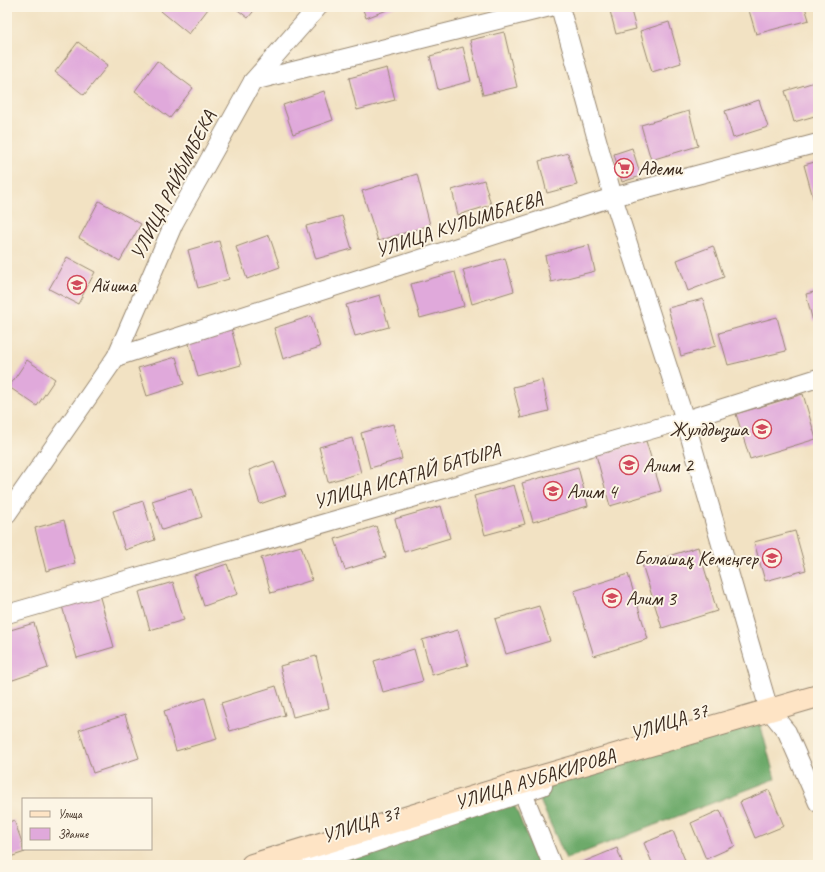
<svg xmlns="http://www.w3.org/2000/svg" width="825" height="872" viewBox="0 0 825 872" font-family="Caveat,sans-serif">
  <style>
    .forest { fill: #6daa6b; stroke: #546a44 }
    .building { fill: #e0a9db }
    .lines { fill: none; stroke-linecap: round; stroke-linejoin: round }
    .minor-casing { stroke: #968670; stroke-width: 20 }
    .secondary-casing { stroke: #968670; stroke-width: 24 }
    .minor { stroke: #fff; stroke-width: 18 }
    .secondary { stroke: #fee4c5; stroke-width: 22 }
    .labels { text-anchor: middle; dominant-baseline: central; stroke-width: 4; stroke-linejoin: round; paint-order: stroke }
    .poi-label { font-size: 20px; fill: #3b2a1e; stroke: #fcf5e5; text-anchor: start }
    .street-label { font-size: 20px; fill: #3b2a1e; stroke: #fcf5e5 }
  </style>
  <rect width="100%" height="100%" fill="#fcf5e5"/>
  <filter id="ink" filterUnits="userSpaceOnUse"><feTurbulence type="fractalNoise" baseFrequency=".025" numOctaves="2"/><feDisplacementMap in="SourceGraphic" scale="8" xChannelSelector="R" yChannelSelector="G"/><feConvolveMatrix kernelMatrix="1 2 1 2 8 2 1 2 1" color-interpolation-filters="sRGB"/></filter>
  <filter id="wash" filterUnits="userSpaceOnUse"><feTurbulence type="fractalNoise" baseFrequency=".012" numOctaves="4" result="noise"/><feDisplacementMap in="SourceGraphic" scale="16" xChannelSelector="R" yChannelSelector="G"/><feGaussianBlur stdDeviation="0.9" result="paint"/><feColorMatrix in="noise" values="0 0 0 0 0 0 0 0 0 0 0 0 0 0 0 0 0 1.4 0 .05"/><feComposite in="paint" operator="in"/></filter>
  <g filter="url(#wash)">
    <rect width="100%" height="100%" fill="#f2e2c3"/>
    <g class="forest">
      <polygon points="759,719 775,779 566,859 535,789"/>
      <polygon points="511,797 539,865 308,865"/>
    </g>
    <g id="blocks">
      <g class="building">
        <polygon points="164,7 206,7 208,9 189,34 161,11"/>
        <polygon points="234,7 257,7 248,18"/>
        <polygon points="362,7 395,7 366,18"/>
        <polygon points="609,7 630,7 636,29 616,34"/>
        <polygon points="748,7 805,7 809,20 756,34"/>
        <polygon points="669,22 681,63 652,72 640,31"/>
        <polygon points="504,32 517,87 483,95 470,40"/>
        <polygon points="78,42 108,65 84,95 55,72"/>
        <polygon points="463,47 471,81 438,90 430,56"/>
        <polygon points="157,61 193,88 170,118 135,91"/>
        <polygon points="387,68 395,100 357,110 349,78"/>
        <polygon points="818,81 818,115 794,122 785,91"/>
        <polygon points="324,91 333,120 293,134 283,105"/>
        <polygon points="759,100 768,127 733,138 725,111"/>
        <polygon points="689,111 698,146 651,160 641,125"/>
        <polygon points="632,148 641,176 622,182 614,154"/>
        <polygon points="568,153 577,185 547,193 539,161"/>
        <polygon points="818,161 818,200 814,201 804,165"/>
        <polygon points="417,174 430,225 378,241 362,191"/>
        <polygon points="484,180 491,205 458,215 452,190"/>
        <polygon points="99,201 141,224 120,261 79,238"/>
        <polygon points="342,216 352,249 316,259 306,226"/>
        <polygon points="269,235 280,267 247,279 236,247"/>
        <polygon points="219,241 229,279 198,288 188,250"/>
        <polygon points="589,245 595,271 551,282 545,256"/>
        <polygon points="713,246 724,277 688,291 677,260"/>
        <polygon points="67,257 95,272 78,304 49,289"/>
        <polygon points="505,258 514,291 472,304 463,270"/>
        <polygon points="455,272 464,306 420,318 411,284"/>
        <polygon points="818,291 818,321 813,322 806,294"/>
        <polygon points="380,295 389,327 355,336 346,305"/>
        <polygon points="703,299 716,346 681,356 668,308"/>
        <polygon points="311,316 320,347 283,359 274,328"/>
        <polygon points="777,317 786,351 728,365 719,333"/>
        <polygon points="231,328 241,365 198,377 188,340"/>
        <polygon points="176,357 184,384 147,396 138,368"/>
        <polygon points="27,360 55,379 37,406 9,387"/>
        <polygon points="542,380 549,411 521,418 513,387"/>
        <polygon points="803,394 816,439 750,459 736,414"/>
        <polygon points="393,424 402,459 370,468 361,433"/>
        <polygon points="352,438 361,473 328,482 319,447"/>
        <polygon points="646,441 661,491 610,506 596,455"/>
        <polygon points="274,461 286,495 260,504 249,470"/>
        <polygon points="578,467 588,506 533,522 522,483"/>
        <polygon points="514,485 525,524 485,535 474,496"/>
        <polygon points="192,488 202,517 162,530 152,501"/>
        <polygon points="143,501 155,540 125,550 113,511"/>
        <polygon points="441,506 450,538 404,552 395,519"/>
        <polygon points="64,520 75,563 46,571 35,528"/>
        <polygon points="376,526 386,557 345,570 335,539"/>
        <polygon points="795,531 806,570 765,581 754,542"/>
        <polygon points="301,546 312,580 271,593 261,558"/>
        <polygon points="698,547 717,611 662,628 642,564"/>
        <polygon points="227,564 238,594 204,606 194,575"/>
        <polygon points="628,574 648,639 594,656 574,591"/>
        <polygon points="173,582 184,620 150,630 139,592"/>
        <polygon points="99,594 114,647 77,658 62,606"/>
        <polygon points="539,606 550,641 506,654 495,619"/>
        <polygon points="34,623 48,668 7,682 7,631"/>
        <polygon points="458,630 468,665 432,675 422,640"/>
        <polygon points="414,649 423,681 383,692 374,661"/>
        <polygon points="316,656 329,708 293,717 280,666"/>
        <polygon points="276,686 285,715 230,731 221,703"/>
        <polygon points="205,698 217,739 176,751 164,711"/>
        <polygon points="125,715 139,758 93,773 79,730"/>
        <polygon points="769,790 784,826 755,838 740,802"/>
        <polygon points="720,810 735,846 706,859 691,823"/>
        <polygon points="14,820 23,845 23,849 24,849 25,852 7,858 7,823"/>
        <polygon points="673,831 687,865 653,865 644,843"/>
        <polygon points="617,848 623,865 576,865"/>
      </g>
    </g>
  </g>
  <g filter="url(#ink)">
    <use href="#blocks" fill-opacity="0" stroke="#968670" stroke-width="1"/>
    <g class="lines">
      <g class="minor-casing">
        <g id="minor">
          <polyline points="560,7 613,197 685,420 769,710 787,732 818,803"/>
          <polyline points="253,81 550,7"/>
          <polyline points="116,357 613,197 818,143"/>
          <polyline points="7,514 116,357 174,223 253,81 318,7"/>
          <polyline points="7,614 685,420 818,378"/>
          <polyline points="519,783 552,865"/>
          <polyline points="308,865 543,786"/>
        </g>
      </g>
      <g class="secondary-casing">
        <polyline id="secondary" points="252,865 519,783 818,696"/>
      </g>
      <use href="#minor" class="minor"/>
      <use href="#secondary" class="secondary"/>
    </g>
  </g>
  <defs>
    <g id="supermarket-ring" transform="scale(1)"><circle r="9.5" fill="#fcf5e5" stroke="#d1495b" stroke-width="1.5"/><path d="M-6-5.5h2.5l.6 2H6L4.5 2H-2.5L-4.4-4H-6ZM-1.5 3.2a1.3 1.3 0 1 0 .1 0ZM3 3.2a1.3 1.3 0 1 0 .1 0Z" fill="#d1495b"/></g>
    <g id="school-ring" transform="scale(1)"><circle r="9.5" fill="#fcf5e5" stroke="#d1495b" stroke-width="1.5"/><path d="M0-5L7-2L0 1L-7-2ZM-4 1L0 2.5L4 1V4Q0 6-4 4Z" fill="#d1495b"/></g>
  </defs>
  <g fill-rule="evenodd">
    <use href="#supermarket-ring" x="624" y="168"/>
    <use href="#school-ring" x="77" y="285"/>
    <use href="#school-ring" x="762" y="429"/>
    <use href="#school-ring" x="629" y="465"/>
    <use href="#school-ring" x="553" y="491"/>
    <use href="#school-ring" x="772" y="558"/>
    <use href="#school-ring" x="612" y="598"/>
  </g>
  <g class="labels">
    <g class="poi-label">
      <text x="638" y="168">Адеми</text>
      <text x="91" y="285">Айиша</text>
      <text x="748" y="429" text-anchor="end">Жулддызша</text>
      <text x="643" y="465">Алим 2</text>
      <text x="567" y="491">Алим 4</text>
      <text x="758" y="558" text-anchor="end">Болашақ Кемеңгер</text>
      <text x="626" y="598">Алим 3</text>
    </g>
    <g class="street-label">
      <text transform="translate(173 185) rotate(-63)">УЛИЦА РАЙЫМБЕКА</text>
      <text transform="translate(459 224) rotate(-18)">УЛИЦА КУЛЫМБАЕВА</text>
      <text transform="translate(407 476) rotate(-16)">УЛИЦА ИСАТАЙ БАТЫРА</text>
      <text transform="translate(669 722) rotate(-18)">УЛИЦА 37</text>
      <text transform="translate(535 779) rotate(-17)">УЛИЦА АУБАКИРОВА</text>
      <text transform="translate(361 824) rotate(-18)">УЛИЦА 37</text>
    </g>
  </g>
  <rect width="825" height="872" fill="none" stroke="#fcf5e5" stroke-width="24"/>
  <rect x="22" y="798" width="130" height="52" fill="#fcf5e5" stroke="#afa495"/>
  <rect x="30" y="811" width="20" height="6" fill="#fee4c5" stroke="#afa495"/>
  <text x="58" y="818" font-size="12" fill="#3b2a1e">Улица</text>
  <rect x="30" y="828" width="20" height="12" fill="#e0a9db" stroke="#afa495"/>
  <text x="58" y="838" font-size="12" fill="#3b2a1e">Здание</text>
</svg>
